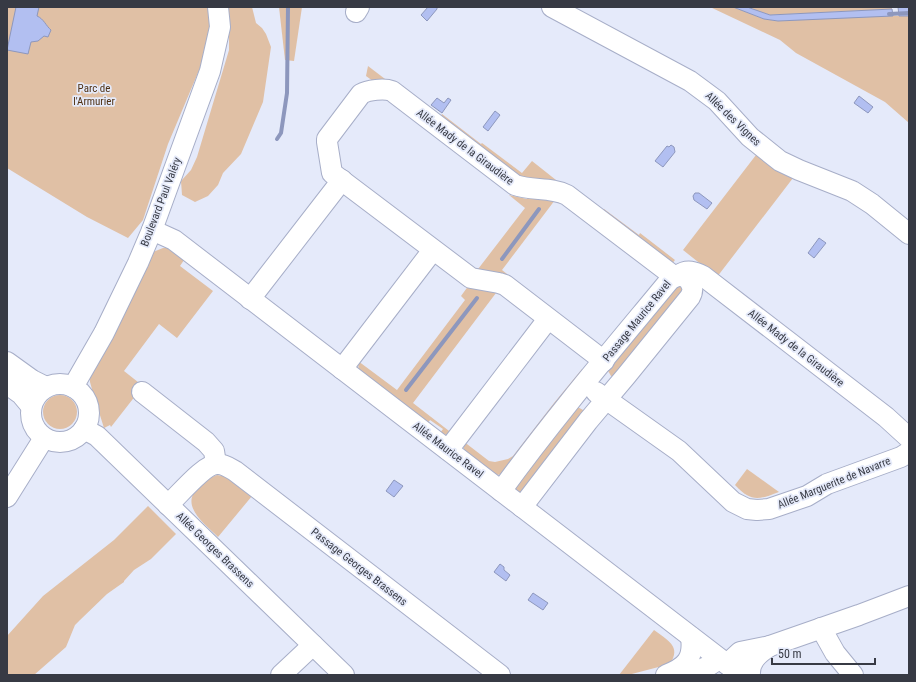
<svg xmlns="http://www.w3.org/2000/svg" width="916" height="682" viewBox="0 0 916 682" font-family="'Roboto Condensed',sans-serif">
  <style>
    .green { fill: #e0c0a5 }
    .water { fill: #b2bff1; stroke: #8d97bd }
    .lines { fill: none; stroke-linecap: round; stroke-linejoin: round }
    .stream { stroke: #8d97bd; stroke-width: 4 }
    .minor-casing { stroke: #a7aec8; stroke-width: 22 }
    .minor { stroke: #fff; stroke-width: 20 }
    .labels { text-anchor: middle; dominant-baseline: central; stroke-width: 3.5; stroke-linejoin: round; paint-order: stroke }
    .park-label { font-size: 11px; fill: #4e3013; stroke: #e5eafa }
    .street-label { font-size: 11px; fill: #373a44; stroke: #e5eafa }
  </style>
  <rect width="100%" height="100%" fill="#e5eafa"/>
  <g class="green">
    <polygon points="7,7 211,7 210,34 200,68 168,144 143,220 128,238 87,217 7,168"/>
    <polygon points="229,7 252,7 256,23 262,28 266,34 271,47 263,102 241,154 223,173 218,185 208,196 195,202 182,195 181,181 191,170 197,157 229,50"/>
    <polygon points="279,7 302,7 294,61 285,60"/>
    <polygon points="710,7 733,7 764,19 778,21 871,16 909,16 909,123 885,102 796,53 780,40"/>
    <polygon points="747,7 892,7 892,9 770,15"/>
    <polygon points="368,66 389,82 377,84 366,76"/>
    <polygon points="442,114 481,144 482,143 522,173 532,161 556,180 551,186 519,181 441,116"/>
    <polygon points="756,155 775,168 793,178 717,277 683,250"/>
    <polygon points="509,195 527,199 528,195 555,200 502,270 507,274 504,277 475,273 525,208"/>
    <polygon points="604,209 639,235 640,233 675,260 671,265 603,210"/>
    <polygon points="163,248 169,248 186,257 180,266 213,291 177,338 159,324 124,371 143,386 111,427 110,425 104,428 93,393 90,382 90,374 153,252"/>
    <polygon points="673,283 688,289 614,377 611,376 607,369"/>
    <polygon points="469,285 499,289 413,403 453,434 443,435 440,433 443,429 430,420 425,427 359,376 358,361 397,390 465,300 461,296"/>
    <polygon points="582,369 588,373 505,474 496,475 465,458 463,441 489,461 495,462 508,459 513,456 554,403"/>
    <circle cx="60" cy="412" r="17"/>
    <polygon points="576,406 583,410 584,414 528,490 517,495 514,488"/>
    <path d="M747,469L779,492C758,500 751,502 735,485Z"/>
    <path d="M217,475L228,477L252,496L218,537C204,523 177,504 201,485C207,481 211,477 217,475Z"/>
    <polygon points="148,506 176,534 151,559 134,570 124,581 124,582 107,594 80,620 75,625 66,647 34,675 7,675 7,636 43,596 114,540"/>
    <path d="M654,630C667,640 682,646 670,664L628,675H619Z"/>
  </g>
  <g class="water">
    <path d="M16,7H39L37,16C44,19 46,26 51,30L48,37L44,36L38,41L31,42L28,54L7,50Z"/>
    <polygon points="428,7 437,7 437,9 427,21 421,15"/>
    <polygon points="733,7 747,7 770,15 892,9 893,16 778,21 764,19"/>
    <polygon points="898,7 909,7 909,16 899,16"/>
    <polygon points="859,96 873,107 868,113 854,103"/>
    <polygon points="437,98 444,103 448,98 451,100 442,113 431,105"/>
    <polygon points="495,111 500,115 488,131 483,127"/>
    <polygon points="671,145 674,147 675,152 663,167 655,161 667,146 669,147"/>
    <polygon points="695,193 699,193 712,203 707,209 694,200 693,196"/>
    <polygon points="819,238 826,243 814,258 808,253"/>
    <polygon points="394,480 403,486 394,497 386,491"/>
    <polygon points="500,564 504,567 504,570 510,575 506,581 494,572"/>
    <polygon points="533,593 548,603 543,610 528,600"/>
  </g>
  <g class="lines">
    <g class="stream">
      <polyline points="889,14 909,13"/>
      <polyline points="277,139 281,133 287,93 288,7"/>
      <polyline points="502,259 539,209"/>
      <polyline points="406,390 477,298"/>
    </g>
    <g class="minor-casing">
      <g id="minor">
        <polyline points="552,7 690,81 717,101 750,137 780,161 799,170 852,191 872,204 909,234"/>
        <polyline points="356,12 359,7"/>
        <polyline points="152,230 174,240 741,675"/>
        <path d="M679,275C687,269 695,272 703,276L886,417L909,438"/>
        <polyline points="250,299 342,180"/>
        <path d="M604,361L505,285L499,283L471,278L332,173L327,142V139L361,94C368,90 384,88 392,91L515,185C532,191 551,187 567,195L675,277"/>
        <polyline points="7,362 32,380 46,387"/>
        <polyline points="342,369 433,250"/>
        <polyline points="7,384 21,394 31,406"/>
        <circle cx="60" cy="413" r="29"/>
        <polyline points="73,387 104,333 138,263 152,230 210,71 220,27 218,7"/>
        <polyline points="142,392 206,442 214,451 216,464"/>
        <polyline points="596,392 679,451 733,502 747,509 757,510 769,509 807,496 827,484 901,457 909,452"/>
        <polyline points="84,429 97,436 344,675"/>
        <polyline points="448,450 548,319"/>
        <path d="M501,491C554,418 612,350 669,281C675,275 680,275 687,278C693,285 694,290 690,297L626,376L588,421L522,507"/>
        <polyline points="7,497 44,438"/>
        <path d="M168,505C179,495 205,463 218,464C224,464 230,468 235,471L500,675"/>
        <polyline points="821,628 835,653 853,675"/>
        <polyline points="770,646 859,615 909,596"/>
        <path d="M727,664L740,652L770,646C759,653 749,661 750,675"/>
        <polyline points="281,675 313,645"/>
        <path d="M666,675C686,667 694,659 691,637"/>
        <path d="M677,675C691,673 710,669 718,658"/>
      </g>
    </g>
    <use href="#minor" class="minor"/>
  </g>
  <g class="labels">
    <g class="park-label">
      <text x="94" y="88">Parc de<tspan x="94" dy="13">l'Armurier</tspan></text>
    </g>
    <g class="street-label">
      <text transform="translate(733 119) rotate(44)">Allée des Vignes</text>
      <text transform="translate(465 147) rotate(37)">Allée Mady de la Giraudière</text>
      <text transform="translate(161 202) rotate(-69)">Boulevard Paul Valéry</text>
      <text transform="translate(637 321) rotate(-51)">Passage Maurice Ravel</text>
      <text transform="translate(796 348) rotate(38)">Allée Mady de la Giraudière</text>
      <text transform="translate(448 450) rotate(37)">Allée Maurice Ravel</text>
      <text transform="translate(834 483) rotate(-22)">Allée Marguerite de Navarre</text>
      <text transform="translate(215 550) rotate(44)">Allée Georges Brassens</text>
      <text transform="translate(359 567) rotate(38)">Passage Georges Brassens</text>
    </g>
  </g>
  <rect width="916" height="682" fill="none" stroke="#373a44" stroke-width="16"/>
  <path d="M772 658v6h103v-6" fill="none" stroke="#373a44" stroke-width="2"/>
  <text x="778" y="658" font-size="12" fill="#373a44" stroke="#e5eafa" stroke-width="3" paint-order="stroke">50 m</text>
</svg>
